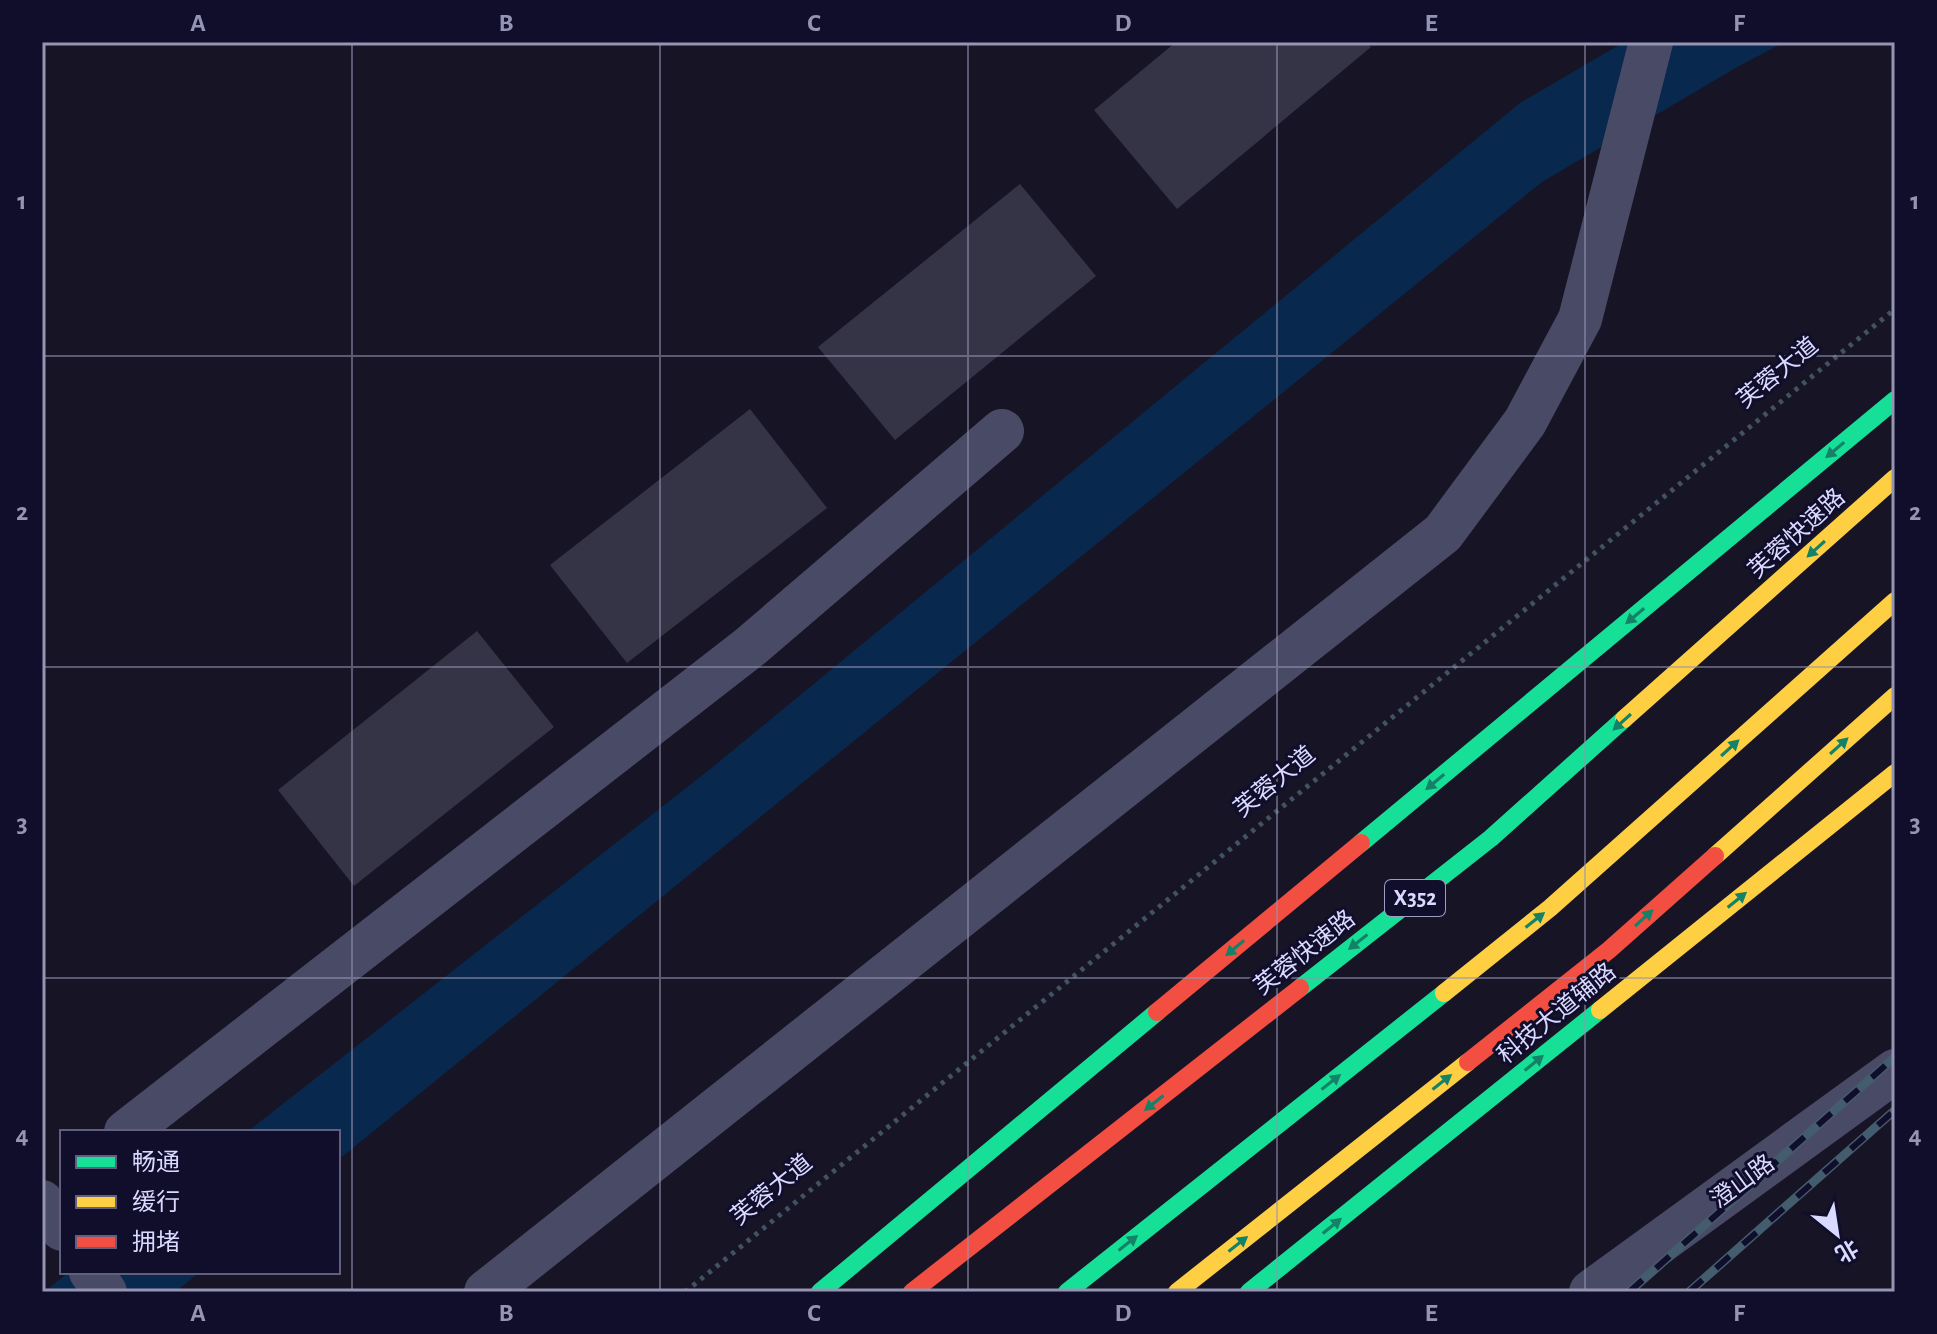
<svg xmlns="http://www.w3.org/2000/svg" width="1937" height="1334" viewBox="0 0 1937 1334" font-family="'Alegreya Sans','Noto Sans SC',sans-serif">
  <style>
    .water { fill: #09284d }
    .building { fill: #353346 }
    .lines { fill: none; stroke-linecap: round; stroke-linejoin: round }
    .path { stroke: #425261; stroke-width: 5; stroke-dasharray: 4 6; stroke-linecap: butt }
    .street { stroke: #494b66; stroke-width: 44 }
    .fast { stroke: #16e098; stroke-width: 18 }
    .slow { stroke: #ffcf43; stroke-width: 18 }
    .jam { stroke: #f24e42; stroke-width: 18 }
    .rail-casing { stroke: #435c6e; stroke-width: 9 }
    .rail { stroke: #110e2c; stroke-width: 6; stroke-dasharray: 18; stroke-linecap: butt }
    .oneway { fill: #148267 }
    .grid { fill: none; stroke: #9694b3; stroke-width: 2; stroke-opacity: 0.55 }
    .labels { text-anchor: middle; dominant-baseline: central; stroke-width: 6; stroke-linejoin: round; paint-order: stroke }
    .shield { fill: #110e2c; stroke: #9e9cc0; stroke-width: 2 }
    .shield-label { font-size: 22px; font-weight: bold; fill: #dad9ff }
    .street-label { font-size: 24px; fill: #dad9ff; stroke: #110e2c }
    .neatline { fill: none; stroke: #9694b3; stroke-width: 3 }
    .grid-label { font-size: 26px; text-anchor: middle; font-weight: bold; fill: #9694b3 }
  </style>
  <rect width="100%" height="100%" fill="#171525"/>
  <g class="water">
    <polygon points="1624,42 1785,42 1739,66 1542,182 338,1160 338,1132 247,1132 714,766 1520,103"/>
    <polygon points="69,1272 200,1272 175,1292 44,1292"/>
  </g>
  <g class="building">
    <polygon points="1176,42 1366,42 1371,47 1177,209 1094,110"/>
    <polygon points="1020,184 1096,276 895,440 818,347"/>
    <polygon points="750,409 827,508 627,663 550,565"/>
    <polygon points="477,631 554,727 354,886 278,790"/>
  </g>
  <g class="lines">
    <polyline class="path" points="685,1292 1895,309"/>
    <g class="street">
      <polyline points="126,1132 751,646 1002,431"/>
      <polyline points="42,1202 62,1229"/>
      <polyline points="91,1272 105,1292"/>
      <polyline points="486,1292 1443,533 1525,422 1580,319 1651,42"/>
      <polyline points="1591,1292 1895,1071"/>
    </g>
    <g class="fast">
      <polyline points="1361,843 1895,400"/>
      <polyline points="1300,988 1491,838 1624,719"/>
      <polyline points="820,1292 1157,1012"/>
      <polyline points="1067,1292 1444,993"/>
      <polyline points="1249,1292 1600,1010"/>
    </g>
    <g class="slow">
      <polyline points="1624,719 1895,478"/>
      <polyline points="1715,856 1895,696"/>
      <polyline points="1444,993 1550,908 1895,601"/>
      <polyline points="1600,1010 1895,773"/>
      <polyline points="1177,1292 1468,1062"/>
    </g>
    <g class="jam">
      <polyline points="1157,1012 1361,843"/>
      <polyline points="1468,1062 1609,950 1715,856"/>
      <polyline points="912,1292 1300,988"/>
    </g>
    <g class="rail-casing">
      <g id="rail">
        <polyline points="1629,1292 1895,1057"/>
        <polyline points="1689,1292 1895,1110"/>
      </g>
    </g>
    <use href="#rail" class="rail"/>
  </g>
  <defs><path id="oneway-solid" d="M-6-.8H1V-3.2L6.5 0L1 3.2V.8H-6Z" transform="scale(2)"/></defs>
  <g class="oneway">
    <use href="#oneway-solid" transform="translate(1835 450) rotate(140)"/>
    <use href="#oneway-solid" transform="translate(1816 549) rotate(138)"/>
    <use href="#oneway-solid" transform="translate(1635 616) rotate(140)"/>
    <use href="#oneway-solid" transform="translate(1622 722) rotate(138)"/>
    <use href="#oneway-solid" transform="translate(1839 746) rotate(-42)"/>
    <use href="#oneway-solid" transform="translate(1730 748) rotate(-42)"/>
    <use href="#oneway-solid" transform="translate(1435 782) rotate(140)"/>
    <use href="#oneway-solid" transform="translate(1737 900) rotate(-39)"/>
    <use href="#oneway-solid" transform="translate(1644 918) rotate(-42)"/>
    <use href="#oneway-solid" transform="translate(1535 920) rotate(-38)"/>
    <use href="#oneway-solid" transform="translate(1358 942) rotate(142)"/>
    <use href="#oneway-solid" transform="translate(1235 948) rotate(140)"/>
    <use href="#oneway-solid" transform="translate(1534 1063) rotate(-39)"/>
    <use href="#oneway-solid" transform="translate(1331 1082) rotate(-38)"/>
    <use href="#oneway-solid" transform="translate(1442 1082) rotate(-38)"/>
    <use href="#oneway-solid" transform="translate(1154 1103) rotate(142)"/>
    <use href="#oneway-solid" transform="translate(1332 1226) rotate(-39)"/>
    <use href="#oneway-solid" transform="translate(1128 1243) rotate(-38)"/>
    <use href="#oneway-solid" transform="translate(1238 1244) rotate(-38)"/>
  </g>
  <path class="grid" d="M352,42V1292M660,42V1292M968,42V1292M1277,42V1292M1585,42V1292M42,356H1895M42,667H1895M42,978H1895"/>
  <g class="labels">
    <rect class="shield" x="1385" y="880" width="60" height="36" rx="6"/>
    <g class="shield-label">
      <text x="1415" y="898">X352</text>
    </g>
    <g class="street-label">
      <text transform="translate(1778 373) rotate(-39)">芙蓉大道</text>
      <text transform="translate(1797 534) rotate(-42)">芙蓉快速路</text>
      <text transform="translate(1275 782) rotate(-39)">芙蓉大道</text>
      <text transform="translate(1305 953) rotate(-38)">芙蓉快速路</text>
      <text transform="translate(1557 1014) rotate(-39)">科技大道辅路</text>
      <text transform="translate(1743 1182) rotate(-36)">澄山路</text>
      <text transform="translate(772 1190) rotate(-39)">芙蓉大道</text>
    </g>
  </g>
  <rect width="1937" height="1334" fill="none" stroke="#110e2c" stroke-width="88"/>
  <rect x="60" y="1130" width="280" height="144" fill="#110e2c" stroke="#615f80" stroke-width="2"/>
  <rect x="76" y="1156" width="40" height="12" fill="#16e098" stroke="#615f80" stroke-width="2"/>
  <text x="132" y="1170" font-size="24" fill="#dad9ff">畅通</text>
  <rect x="76" y="1196" width="40" height="12" fill="#ffcf43" stroke="#615f80" stroke-width="2"/>
  <text x="132" y="1210" font-size="24" fill="#dad9ff">缓行</text>
  <rect x="76" y="1236" width="40" height="12" fill="#f24e42" stroke="#615f80" stroke-width="2"/>
  <text x="132" y="1250" font-size="24" fill="#dad9ff">拥堵</text>
  <g transform="translate(1837 1234) rotate(150)" stroke="#110e2c" stroke-width="6" paint-order="stroke">
  <path d="M0-6L14 30L0 20L-14 30Z" fill="#dad9ff"/>
  <text y="-12" font-size="22" font-weight="bold" text-anchor="middle" fill="#dad9ff">北</text>
  </g>
  <rect x="44" y="44" width="1849" height="1246" class="neatline"/>
  <g class="grid-label">
    <text x="198" y="31">A</text>
    <text x="506" y="31">B</text>
    <text x="814" y="31">C</text>
    <text x="1123" y="31">D</text>
    <text x="1431" y="31">E</text>
    <text x="1739" y="31">F</text>
    <text x="22" y="209">1</text>
    <text x="1915" y="209">1</text>
    <text x="22" y="520">2</text>
    <text x="1915" y="520">2</text>
    <text x="22" y="832">3</text>
    <text x="1915" y="832">3</text>
    <text x="22" y="1143">4</text>
    <text x="1915" y="1143">4</text>
    <text x="198" y="1321">A</text>
    <text x="506" y="1321">B</text>
    <text x="814" y="1321">C</text>
    <text x="1123" y="1321">D</text>
    <text x="1431" y="1321">E</text>
    <text x="1739" y="1321">F</text>
  </g>
</svg>
